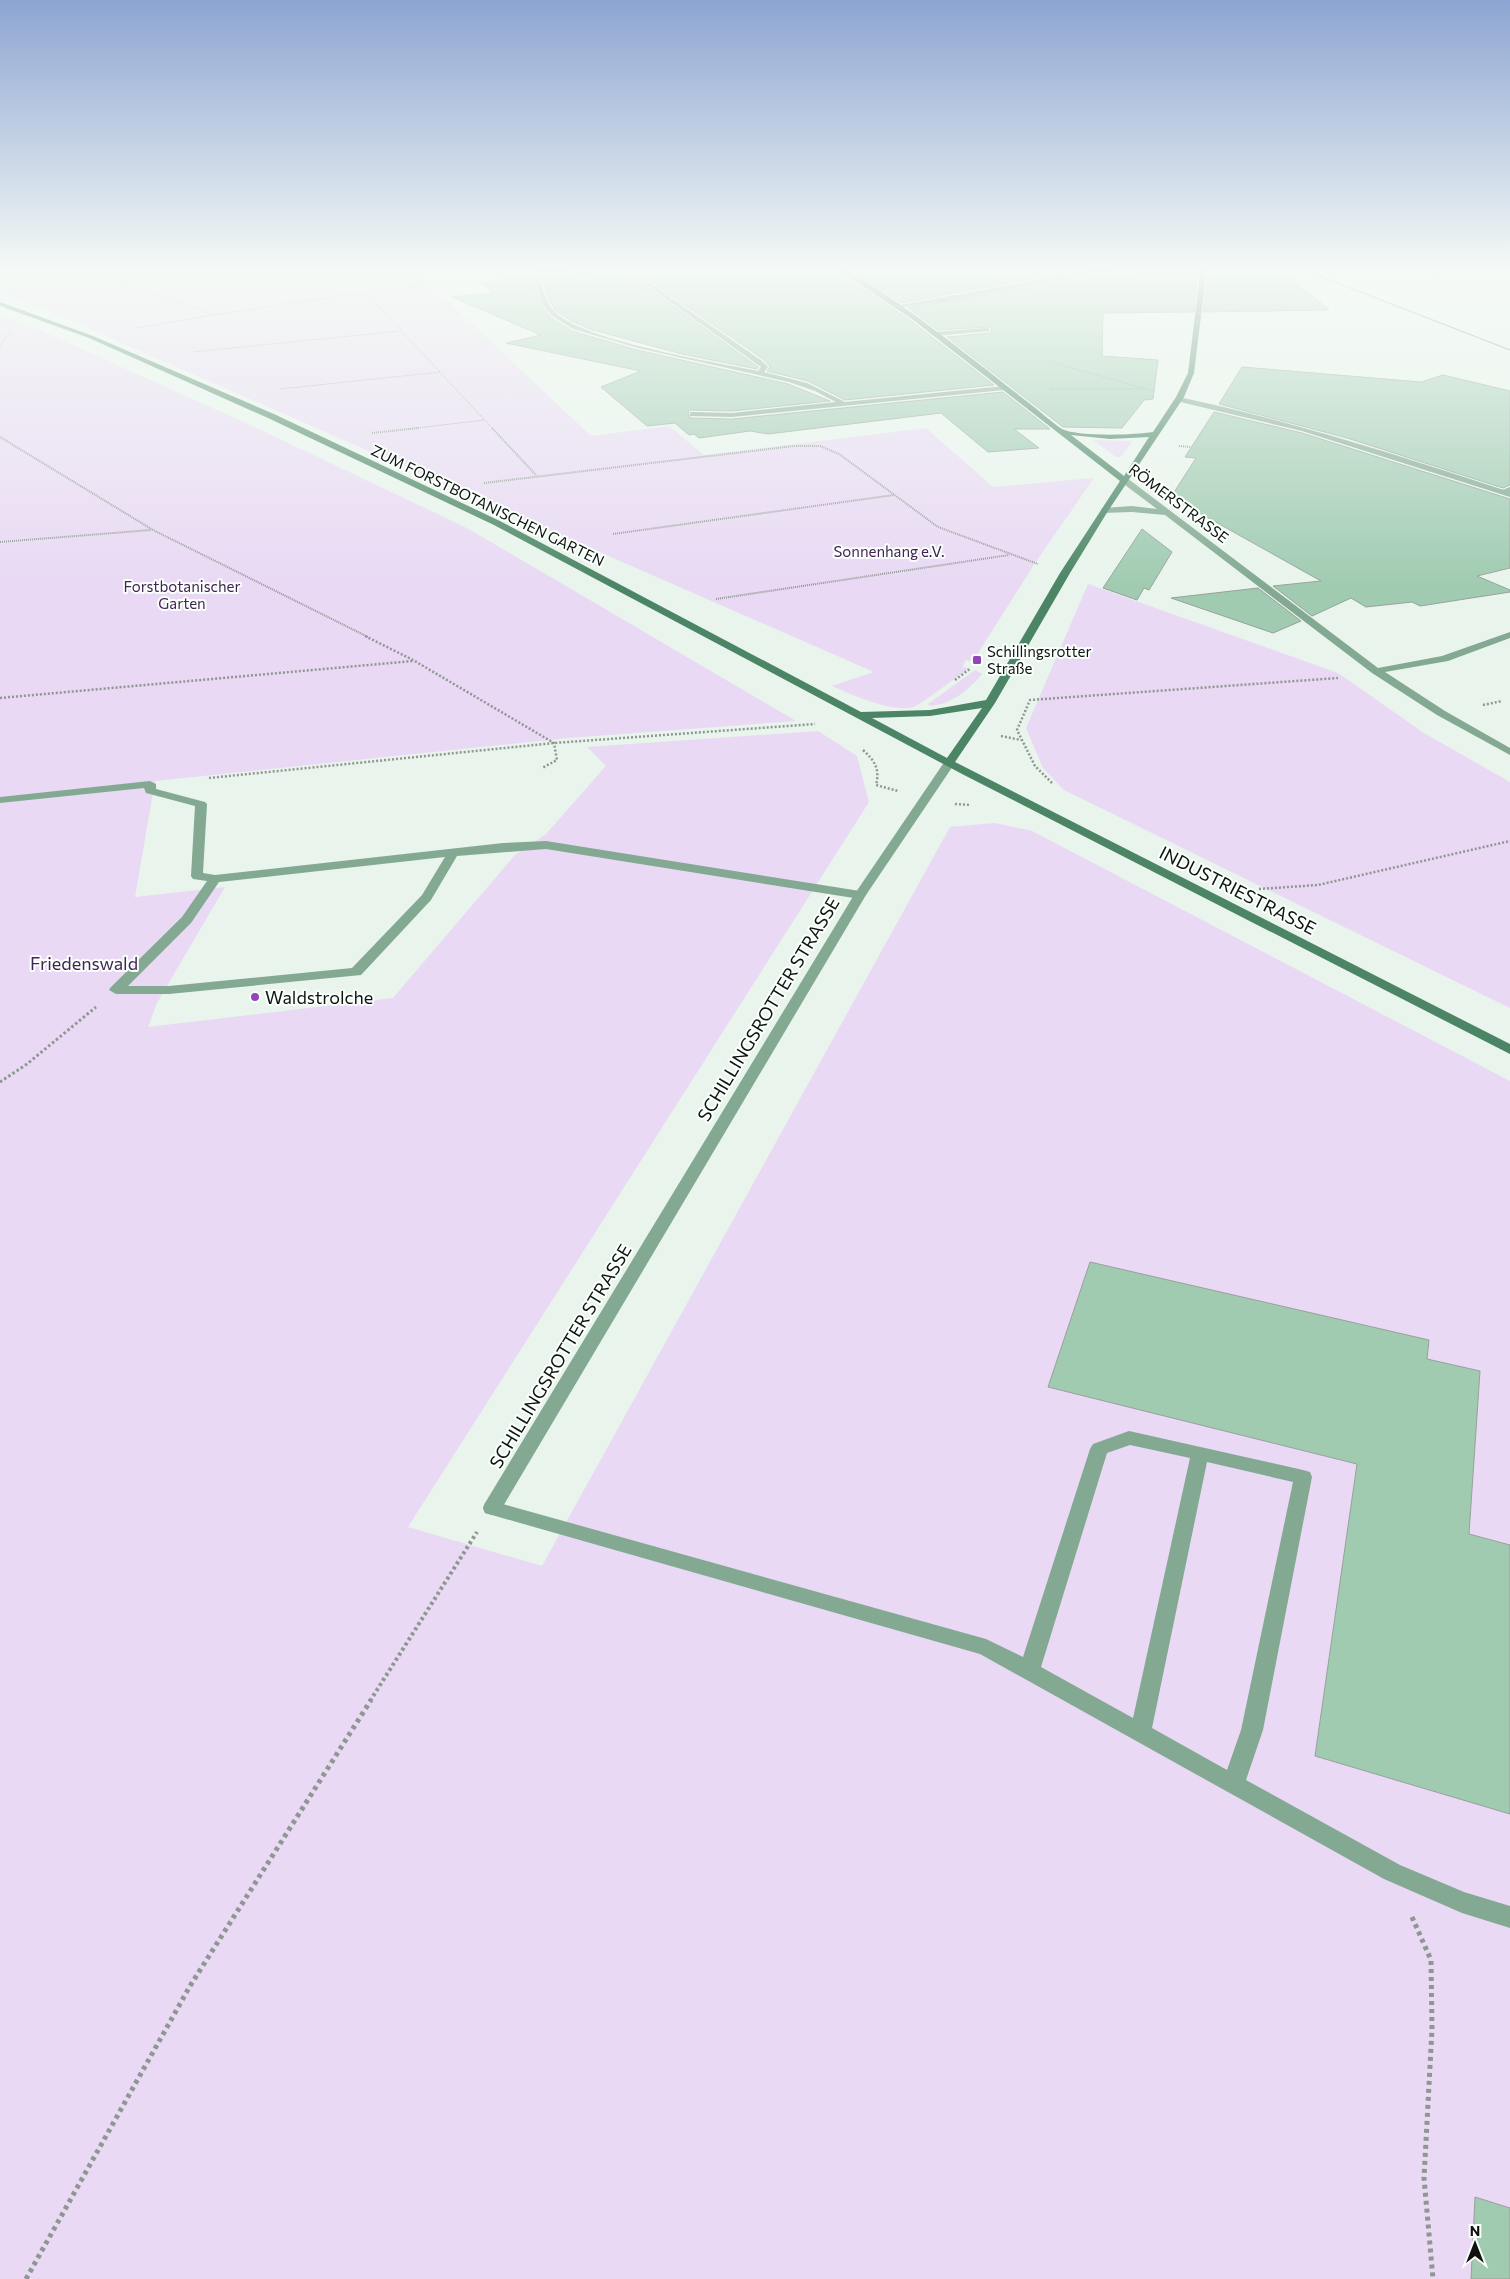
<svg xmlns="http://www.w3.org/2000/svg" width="1510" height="2279" viewBox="0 0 1510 2279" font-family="Commissioner,sans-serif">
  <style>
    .green { fill: #e9d9f4 }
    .building { fill: #a0cbb1; stroke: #97a19b }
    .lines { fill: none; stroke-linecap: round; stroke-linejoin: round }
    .path-far5 { stroke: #8e9791; stroke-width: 1; stroke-dasharray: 1 1; stroke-linecap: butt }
    .path-far4 { stroke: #8e9791; stroke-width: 2; stroke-dasharray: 1 1; stroke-linecap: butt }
    .path-far3 { stroke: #8e9791; stroke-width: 2.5; stroke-dasharray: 2 2; stroke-linecap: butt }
    .path-far2 { stroke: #8e9791; stroke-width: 3; stroke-dasharray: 2.5 2.5; stroke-linecap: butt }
    .path-far1 { stroke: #8e9791; stroke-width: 4; stroke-dasharray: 3 3; stroke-linecap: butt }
    .path { stroke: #8e9791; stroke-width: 5; stroke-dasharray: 4 4; stroke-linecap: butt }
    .lane { fill: #83a992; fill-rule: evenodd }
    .street { fill: #83a992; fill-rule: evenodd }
    .secondary { fill: #4b8565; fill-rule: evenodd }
    .tram { stroke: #646b66; stroke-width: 1 }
    .poi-dot { fill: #9147ba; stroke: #fafffc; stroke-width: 2 }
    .labels { text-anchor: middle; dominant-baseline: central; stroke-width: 4; stroke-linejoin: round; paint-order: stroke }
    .far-street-label { font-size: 15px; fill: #0f1310; stroke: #fafffc }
    .far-park-label { font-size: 15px; fill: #412453; stroke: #fafffc }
    .far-poi-label { font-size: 15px; fill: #0f1310; stroke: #fafffc; text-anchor: start }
    .street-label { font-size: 18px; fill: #0f1310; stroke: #fafffc }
    .park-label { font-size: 18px; fill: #412453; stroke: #fafffc }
    .poi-label { font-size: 18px; fill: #0f1310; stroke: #fafffc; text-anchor: start }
  </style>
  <rect width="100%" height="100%" fill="#e8f4ec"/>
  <g class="green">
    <path d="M0,267H412L591,436L669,426L704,455L926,428L993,487L1094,478L1035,563L973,661L966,660L962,667L968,668L967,670C956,677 922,704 913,707C893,713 850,694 832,686L874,672L67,319L0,293Z"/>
    <polygon points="0,315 42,331 246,423 467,528 796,721 568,738 155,781 135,897 225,887 157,1003 148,1027 393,998 515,855 546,834 606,766 587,747 818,731 857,756 869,802 408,1527 542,1566 950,827 995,823 1032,831 1510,1081 1510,2279 0,2279"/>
    <polygon points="1093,440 1132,441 1121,457 1116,457"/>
    <polygon points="1088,584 1338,673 1424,733 1510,782 1510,1008 1064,790 1043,768 1026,728"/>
    <path d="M975,670L982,674C967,691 954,703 930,706L928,704Z"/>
  </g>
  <g class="building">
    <polygon points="667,267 832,267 911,321 994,385 845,400 808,381 767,371 770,367 763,359 634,270"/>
    <polygon points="839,267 1199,267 1198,275 1097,267 901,303 871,283"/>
    <polygon points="1209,267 1277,267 1329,310 1203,312"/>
    <polygon points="623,270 758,367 757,369 682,354 593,330 571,321 556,311 548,298 541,276"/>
    <polygon points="1097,275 1197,281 1194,312 1103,313 1102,356 1158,360 1153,399 1144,400 1122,428 1063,427 947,337 990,333 992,331 990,327 938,330 908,308"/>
    <polygon points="532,277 542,306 551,318 572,331 637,350 788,384 830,401 732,411 690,410 688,412 690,418 732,419 1003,392 1050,429 1014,429 1039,448 988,452 941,413 768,434 750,431 699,438 694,434 689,435 675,423 647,426 601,387 641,371 506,343 541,335 452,297 493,293 480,282"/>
    <polygon points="1242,367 1421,382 1443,375 1510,391 1510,485 1503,488 1347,438 1219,404"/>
    <polygon points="1214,412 1302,433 1510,499 1510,568 1477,576 1510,590 1510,592 1420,606 1412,602 1366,607 1351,598 1312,616 1273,586 1321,581 1171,497 1196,458 1185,457"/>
    <polygon points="1142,529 1172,552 1149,590 1144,588 1137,600 1103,588"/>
    <polygon points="1258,588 1301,621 1273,633 1171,598"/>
    <polygon points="1090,1262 1429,1340 1427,1359 1480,1371 1469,1534 1510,1545 1510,1814 1315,1756 1357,1464 1048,1387"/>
    <polygon points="1475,2197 1510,2208 1510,2279 1471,2279"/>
  </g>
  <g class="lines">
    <g class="path-far5">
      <polyline points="18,267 87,267"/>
      <polyline points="112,267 100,274 99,278 171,299 214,315 365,292 493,429"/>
      <polyline points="1399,267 1402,267"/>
      <polyline points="1413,267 1433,274 1463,267"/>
      <polyline points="1447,271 1455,273"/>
      <polyline points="366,292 423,286"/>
      <polyline points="136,328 213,315"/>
      <polyline points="0,347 9,333"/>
      <polyline points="193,352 400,331"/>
      <polyline points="1054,363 1153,391"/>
      <polyline points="280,389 440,372"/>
      <polyline points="1050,389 1143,389"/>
      <polyline points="408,429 484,420"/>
    </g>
    <g class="path-far4">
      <polyline points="492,428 536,475"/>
      <polyline points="372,433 419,428"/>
      <polyline points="0,437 153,530 368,637"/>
      <polyline points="1179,446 1191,447"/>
      <polyline points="484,483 794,446 820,446 839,454 938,527 1038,564"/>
      <polyline points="613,534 894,495"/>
      <polyline points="0,542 151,530"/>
      <polyline points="716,599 1009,555"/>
    </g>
    <g class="path-far3">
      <polyline points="365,636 413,660 554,743 557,760 542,768"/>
      <polyline points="955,680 971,668"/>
      <polyline points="0,698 413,661"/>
      <polyline points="1483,705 1502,701"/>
      <polyline points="1001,736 1021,740"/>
      <path d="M863,750C875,761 880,769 876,785L898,791"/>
      <polyline points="209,778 554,743 815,724"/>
      <polyline points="1052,783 1035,766 1017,730 1030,700 1338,678"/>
      <polyline points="955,804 971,805"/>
      <polyline points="1259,889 1318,885 1510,841"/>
    </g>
    <polyline class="path-far2" points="0,1082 27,1064 96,1007"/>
    <polyline class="path-far1" points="370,1701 477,1532"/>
    <g class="path">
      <polyline points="1412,1917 1431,1960 1432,2029 1424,2178 1433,2279"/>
      <polyline points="26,2279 190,1986 371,1700"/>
    </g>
    <g class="lane">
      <polygon points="988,328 990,331 934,336 931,334 934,332"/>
      <polygon points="1510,487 1510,492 1501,494 1497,492"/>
      <path d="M150,781L156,784V789L205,802L207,804L203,873L215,875L503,843L546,841L860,891L866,895L860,899L546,849L457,856L431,900L361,975L169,994H116L109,990L111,987L182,917L207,881L193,879L191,876L195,806L146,793L144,788L0,803V797ZM445,857L422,895L352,968L169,986H128L191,923L219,882Z"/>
      <path d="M1129,1431L1303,1470L1310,1472L1312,1477L1263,1730L1246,1780L1400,1865L1464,1892L1510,1906V1928L1462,1913L1384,1879L980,1654L492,1515L485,1513L483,1508L485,1503L492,1501L986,1639L1023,1657L1090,1449L1093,1444ZM1130,1445L1190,1458L1133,1718L1041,1667L1107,1453ZM1207,1462L1293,1482L1241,1730L1227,1770L1152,1728Z"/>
    </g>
    <g class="street">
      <path d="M531,267H537L538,270L619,267L616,269L539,274C542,287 545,302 555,312C584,341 714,362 758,371L761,367L621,267H627L762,361L768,367L764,372L807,383L845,402L1004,386L1008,388L1004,390L732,417L690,416V412H693L732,413L836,402L815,391L789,382L638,348L573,329L552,316L543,305Z"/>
      <polygon points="1097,269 1204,277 1201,279 1097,273 948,301 898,308 895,306"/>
      <path d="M1179,397C1292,421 1401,456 1510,492V497L1302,431L1176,401L1175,399Z"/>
      <polygon points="1121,478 1127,478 1378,668 1442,656 1510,632 1510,638 1448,661 1385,672 1445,711 1510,748 1510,755 1437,715 1372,673 1165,515 1132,512 1101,513 1101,509 1104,508 1132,506 1157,509 1121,482"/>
      <polygon points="949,760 955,763 866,895 499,1513 492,1515 485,1513 483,1508 485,1503 854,895 945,761"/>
    </g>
    <path class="secondary" d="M834,267C857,265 1002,382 1029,403C1040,411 1051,422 1062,429C1078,437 1134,435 1153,432L1176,397L1188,373L1201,267H1207L1194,373L1184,397L1108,511L1070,573L995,703L955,762L1510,1044V1054L964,775L494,525L268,418L89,338L0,306V302L93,336L274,414L500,521L861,712L930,710L986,700L1060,573L1120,481L912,319ZM1071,435L1110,439L1149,437L1124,476ZM982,708L947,758L872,718L930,716Z"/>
    <polyline class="tram" points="1296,267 1510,350"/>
  </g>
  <linearGradient id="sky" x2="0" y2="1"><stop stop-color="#8da5d2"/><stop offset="0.46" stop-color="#f5faf6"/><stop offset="1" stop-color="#f5faf6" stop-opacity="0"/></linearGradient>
  <rect width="1510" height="586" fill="url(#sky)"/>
  <g class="poi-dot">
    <rect x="972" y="655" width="10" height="10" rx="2.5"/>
    <circle cx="255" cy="997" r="5"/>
  </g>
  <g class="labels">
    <g class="far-street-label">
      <text transform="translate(1179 503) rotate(37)">RÖMERSTRASSE</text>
      <text transform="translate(488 505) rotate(26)">ZUM FORSTBOTANISCHEN GARTEN</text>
    </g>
    <g class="far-park-label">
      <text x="889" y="551">Sonnenhang e.V.</text>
      <text x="182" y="586">Forstbotanischer<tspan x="182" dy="17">Garten</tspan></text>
    </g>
    <g class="far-poi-label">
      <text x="987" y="651">Schillingsrotter<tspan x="987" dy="17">Straße</tspan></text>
    </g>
    <g class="street-label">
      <text transform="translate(1238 890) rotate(27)">INDUSTRIESTRASSE</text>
      <text transform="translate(768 1009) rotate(-59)">SCHILLINGSROTTER STRASSE</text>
      <text transform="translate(560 1356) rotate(-59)">SCHILLINGSROTTER STRASSE</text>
    </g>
    <g class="park-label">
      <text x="84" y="963">Friedenswald</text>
    </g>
    <g class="poi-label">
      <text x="265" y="997">Waldstrolche</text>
    </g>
  </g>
  <g transform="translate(1475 2244)" stroke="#fafffc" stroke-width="4" paint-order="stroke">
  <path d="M0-4L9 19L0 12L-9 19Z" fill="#0f1310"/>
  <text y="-8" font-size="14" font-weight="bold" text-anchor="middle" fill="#0f1310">N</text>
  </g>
</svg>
